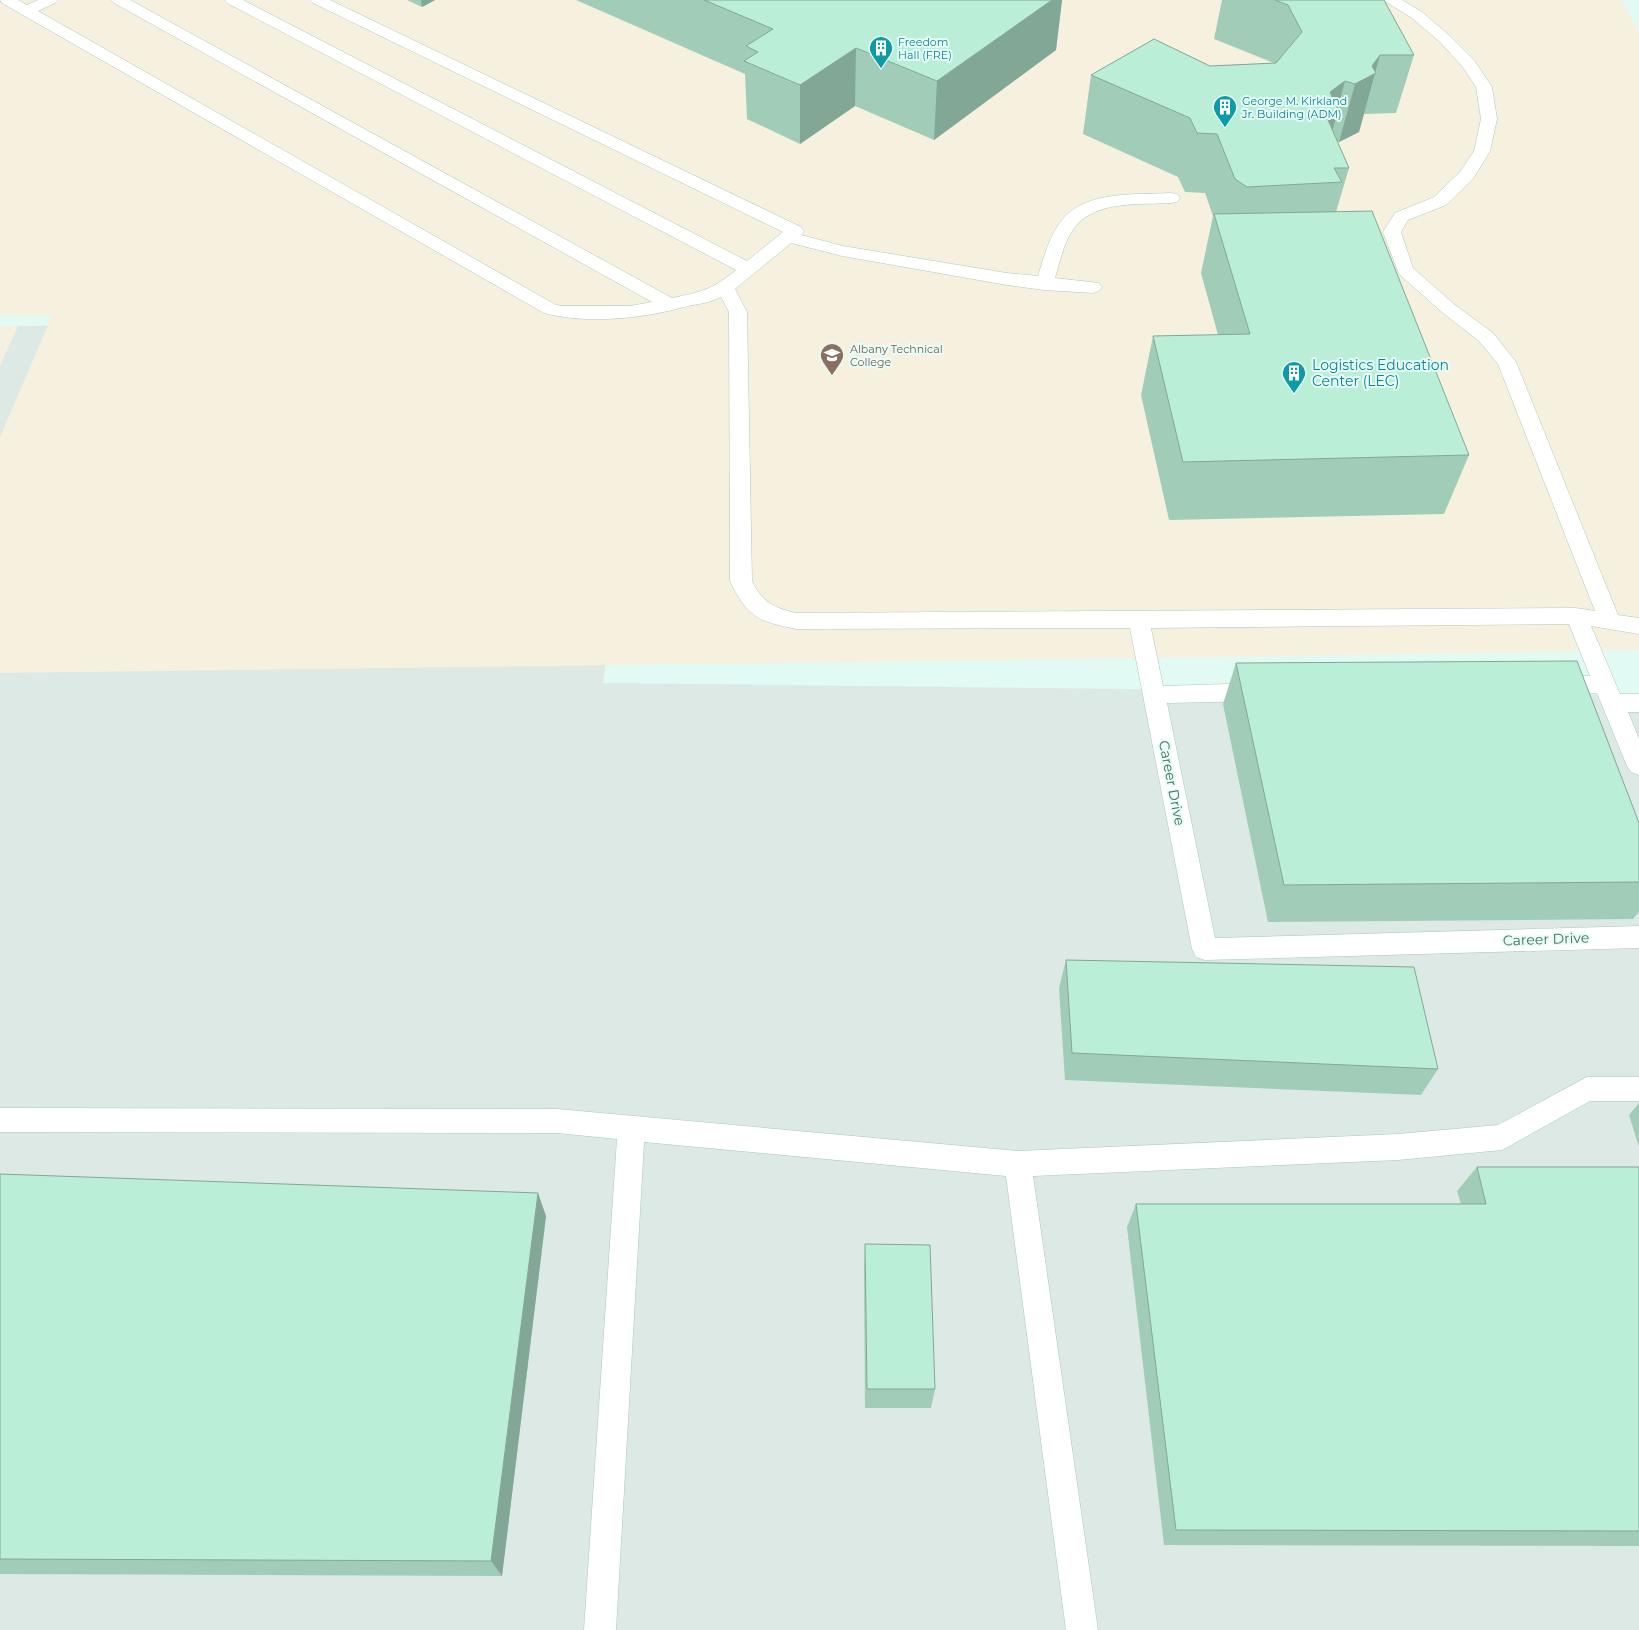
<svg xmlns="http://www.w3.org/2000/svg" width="1639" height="1630" viewBox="0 0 1639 1630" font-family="Montserrat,sans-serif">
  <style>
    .industrial { fill: #dce9e4 }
    .education { fill: #f6f1df }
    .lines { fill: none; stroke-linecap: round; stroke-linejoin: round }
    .lane-casing { stroke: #a9cabc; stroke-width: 1 }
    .lane { fill: #fff; fill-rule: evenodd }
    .wall { fill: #a1cdb8 }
    .shaded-wall { fill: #83a796 }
    .building { fill: #bbeed6; stroke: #83a796 }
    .labels { text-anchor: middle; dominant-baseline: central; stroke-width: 4; stroke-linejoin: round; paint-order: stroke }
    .far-culture-label { font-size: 11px; fill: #0d838f; stroke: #e7fef8; text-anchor: start }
    .far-education-label { font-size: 11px; fill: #785e54; stroke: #e7fef8; text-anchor: start }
    .culture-label { font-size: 14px; fill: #0d838f; stroke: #e7fef8; text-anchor: start }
    .street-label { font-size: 14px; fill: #4a705c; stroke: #e7fef8 }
  </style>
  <rect width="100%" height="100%" fill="#e1faf4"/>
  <polygon class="industrial" points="649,319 603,683 1639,695 1639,1630 0,1630 0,365 18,326"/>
  <g class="education">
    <polygon points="0,0 1621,0 1639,33 1639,650 1168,658 0,673 0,437 52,316 0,315"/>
    <polygon points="0,326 18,326 0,365"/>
  </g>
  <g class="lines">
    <g class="lane-casing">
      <g id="lane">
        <path d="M0,0H18L27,5L38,0H58L55,3L38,11L556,305L563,306H630L652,302L114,3L111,0H130L672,298C702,292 713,289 736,270L227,3L224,0H243L747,261L783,232L313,3L310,0H330L801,227L804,231L801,235L843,246L1007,273L1038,276C1044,257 1049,236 1062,220C1086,190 1137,195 1171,193L1177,194L1180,198L1177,202L1171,203C1141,205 1096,200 1075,227C1064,241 1060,261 1055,278L1099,283L1102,287L1099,291L1093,293L1044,290L1007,285L842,256L791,243L735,289L747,312L752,581C762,602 774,608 796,613L1576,608L1595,611L1498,364L1479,341L1443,313L1399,274L1383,232L1395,213L1434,197L1460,172L1474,151L1481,119L1476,87L1462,66L1440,42L1412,18L1383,0H1402L1422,12L1450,36L1474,60L1492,87L1497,119L1490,151L1473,179L1446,205L1408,220L1401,232L1413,268L1455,305L1493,333L1516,362L1618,615L1639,618V634L1591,626L1620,694H1639V712H1628L1639,739V775L1631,772L1627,766L1597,693L1554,694L1546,691L1543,685L1546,679L1554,676H1590L1569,624L1151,628L1163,686L1258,683L1266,686L1269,692L1266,698L1258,701L1167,703L1215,938L1639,926V948L1205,960L1196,957L1192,949L1130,628L796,629C758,621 748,618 730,581L729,312L721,297C708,304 694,304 680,308C640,319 584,324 544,313L21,14L2,3Z"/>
        <polygon points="1587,1077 1639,1077 1639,1101 1590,1101 1502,1150 1398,1160 1033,1176 1098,1630 1066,1630 1006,1176 644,1142 616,1630 584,1630 617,1139 557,1133 0,1132 0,1108 557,1109 1018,1151 1398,1134 1498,1125"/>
      </g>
    </g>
    <use href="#lane" class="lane"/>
  </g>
  <g class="wall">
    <polygon points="407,0 435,0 422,7"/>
    <polygon points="576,0 1062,0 1056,50 934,140 855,106 800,144 747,119 745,74"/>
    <polygon points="1222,0 1384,0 1414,55 1396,113 1364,114 1359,132 1339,142 1337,142 1349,168 1336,212 1469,455 1444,514 1169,520 1141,395 1153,336 1218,335 1201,273 1213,216 1205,193 1185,192 1178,177 1083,134 1091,75 1210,66 1274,63 1214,39"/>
    <polygon points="1236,663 1639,823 1639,912 1633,919 1268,922 1223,704"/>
    <polygon points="1066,960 1438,1069 1421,1095 1065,1080 1059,988"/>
    <polygon points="1639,1103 1639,1147 1629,1115"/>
    <polygon points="1477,1167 1639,1167 1639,1546 1164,1545 1127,1227 1136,1204 1461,1204 1457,1191"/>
    <polygon points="0,1174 546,1216 502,1576 0,1574"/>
    <polygon points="865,1244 935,1389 931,1408 865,1408 864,1267"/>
  </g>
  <g class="shaded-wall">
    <polygon points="421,0 435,0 422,7"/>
    <polygon points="1052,0 1062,0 1056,50 934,140 937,81"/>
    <polygon points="856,48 855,106 800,144 800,85"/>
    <polygon points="1380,55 1359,132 1339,142 1355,84"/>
    <polygon points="1345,81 1337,111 1338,110 1322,169 1309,172 1330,92"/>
    <polygon points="538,1193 546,1216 502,1576 491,1561"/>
  </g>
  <g class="building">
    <polygon points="704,0 1052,0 937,81 856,48 800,85 744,61 758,52 746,46 773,29"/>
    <polygon points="1275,0 1384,0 1414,55 1380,55 1372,66 1376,73 1355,84 1345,81 1330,92 1338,110 1325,113 1349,168 1334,168 1342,182 1247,187 1235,179 1217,134 1197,133 1190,118 1091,75 1154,39 1210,66 1276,63 1302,32 1288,5"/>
    <polygon points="1372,211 1469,455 1183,462 1153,336 1250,334 1214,214"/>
    <polygon points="1577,661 1639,823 1639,882 1284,885 1236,663"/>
    <polygon points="1066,960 1414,967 1438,1069 1072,1053"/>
    <polygon points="1477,1167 1639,1167 1639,1531 1176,1530 1136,1204 1486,1204"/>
    <polygon points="0,1174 538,1193 491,1561 0,1559"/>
    <polygon points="865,1244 930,1245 935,1389 867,1389"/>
  </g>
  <defs>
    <g id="building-pin" transform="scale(1.25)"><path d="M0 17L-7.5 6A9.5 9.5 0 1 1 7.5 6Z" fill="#0f9aa8" stroke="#e7fef8"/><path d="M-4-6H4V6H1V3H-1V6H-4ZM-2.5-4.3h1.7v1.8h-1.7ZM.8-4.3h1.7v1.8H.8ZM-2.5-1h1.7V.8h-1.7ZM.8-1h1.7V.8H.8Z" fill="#fff"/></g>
    <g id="school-pin" transform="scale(1.25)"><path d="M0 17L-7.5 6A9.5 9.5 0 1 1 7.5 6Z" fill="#8d6e63" stroke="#e7fef8"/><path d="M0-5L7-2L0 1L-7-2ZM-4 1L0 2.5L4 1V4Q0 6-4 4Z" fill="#fff"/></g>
  </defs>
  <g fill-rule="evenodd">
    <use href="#building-pin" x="881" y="48"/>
    <use href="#building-pin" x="1225" y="107"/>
    <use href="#school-pin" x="832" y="355"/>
    <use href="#building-pin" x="1294" y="373"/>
  </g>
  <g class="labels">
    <g class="far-culture-label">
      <text x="898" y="42">Freedom<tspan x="898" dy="13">Hall (FRE)</tspan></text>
      <text x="1242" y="101">George M. Kirkland<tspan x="1242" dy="13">Jr. Building (ADM)</tspan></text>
    </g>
    <g class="far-education-label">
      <text x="850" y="349">Albany Technical<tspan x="850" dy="13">College</tspan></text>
    </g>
    <g class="culture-label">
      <text x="1312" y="365">Logistics Education<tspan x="1312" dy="16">Center (LEC)</tspan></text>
    </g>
    <g class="street-label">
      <text transform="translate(1172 783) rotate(79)">Career Drive</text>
      <text transform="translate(1546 939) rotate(-2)">Career Drive</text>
    </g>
  </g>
</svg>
